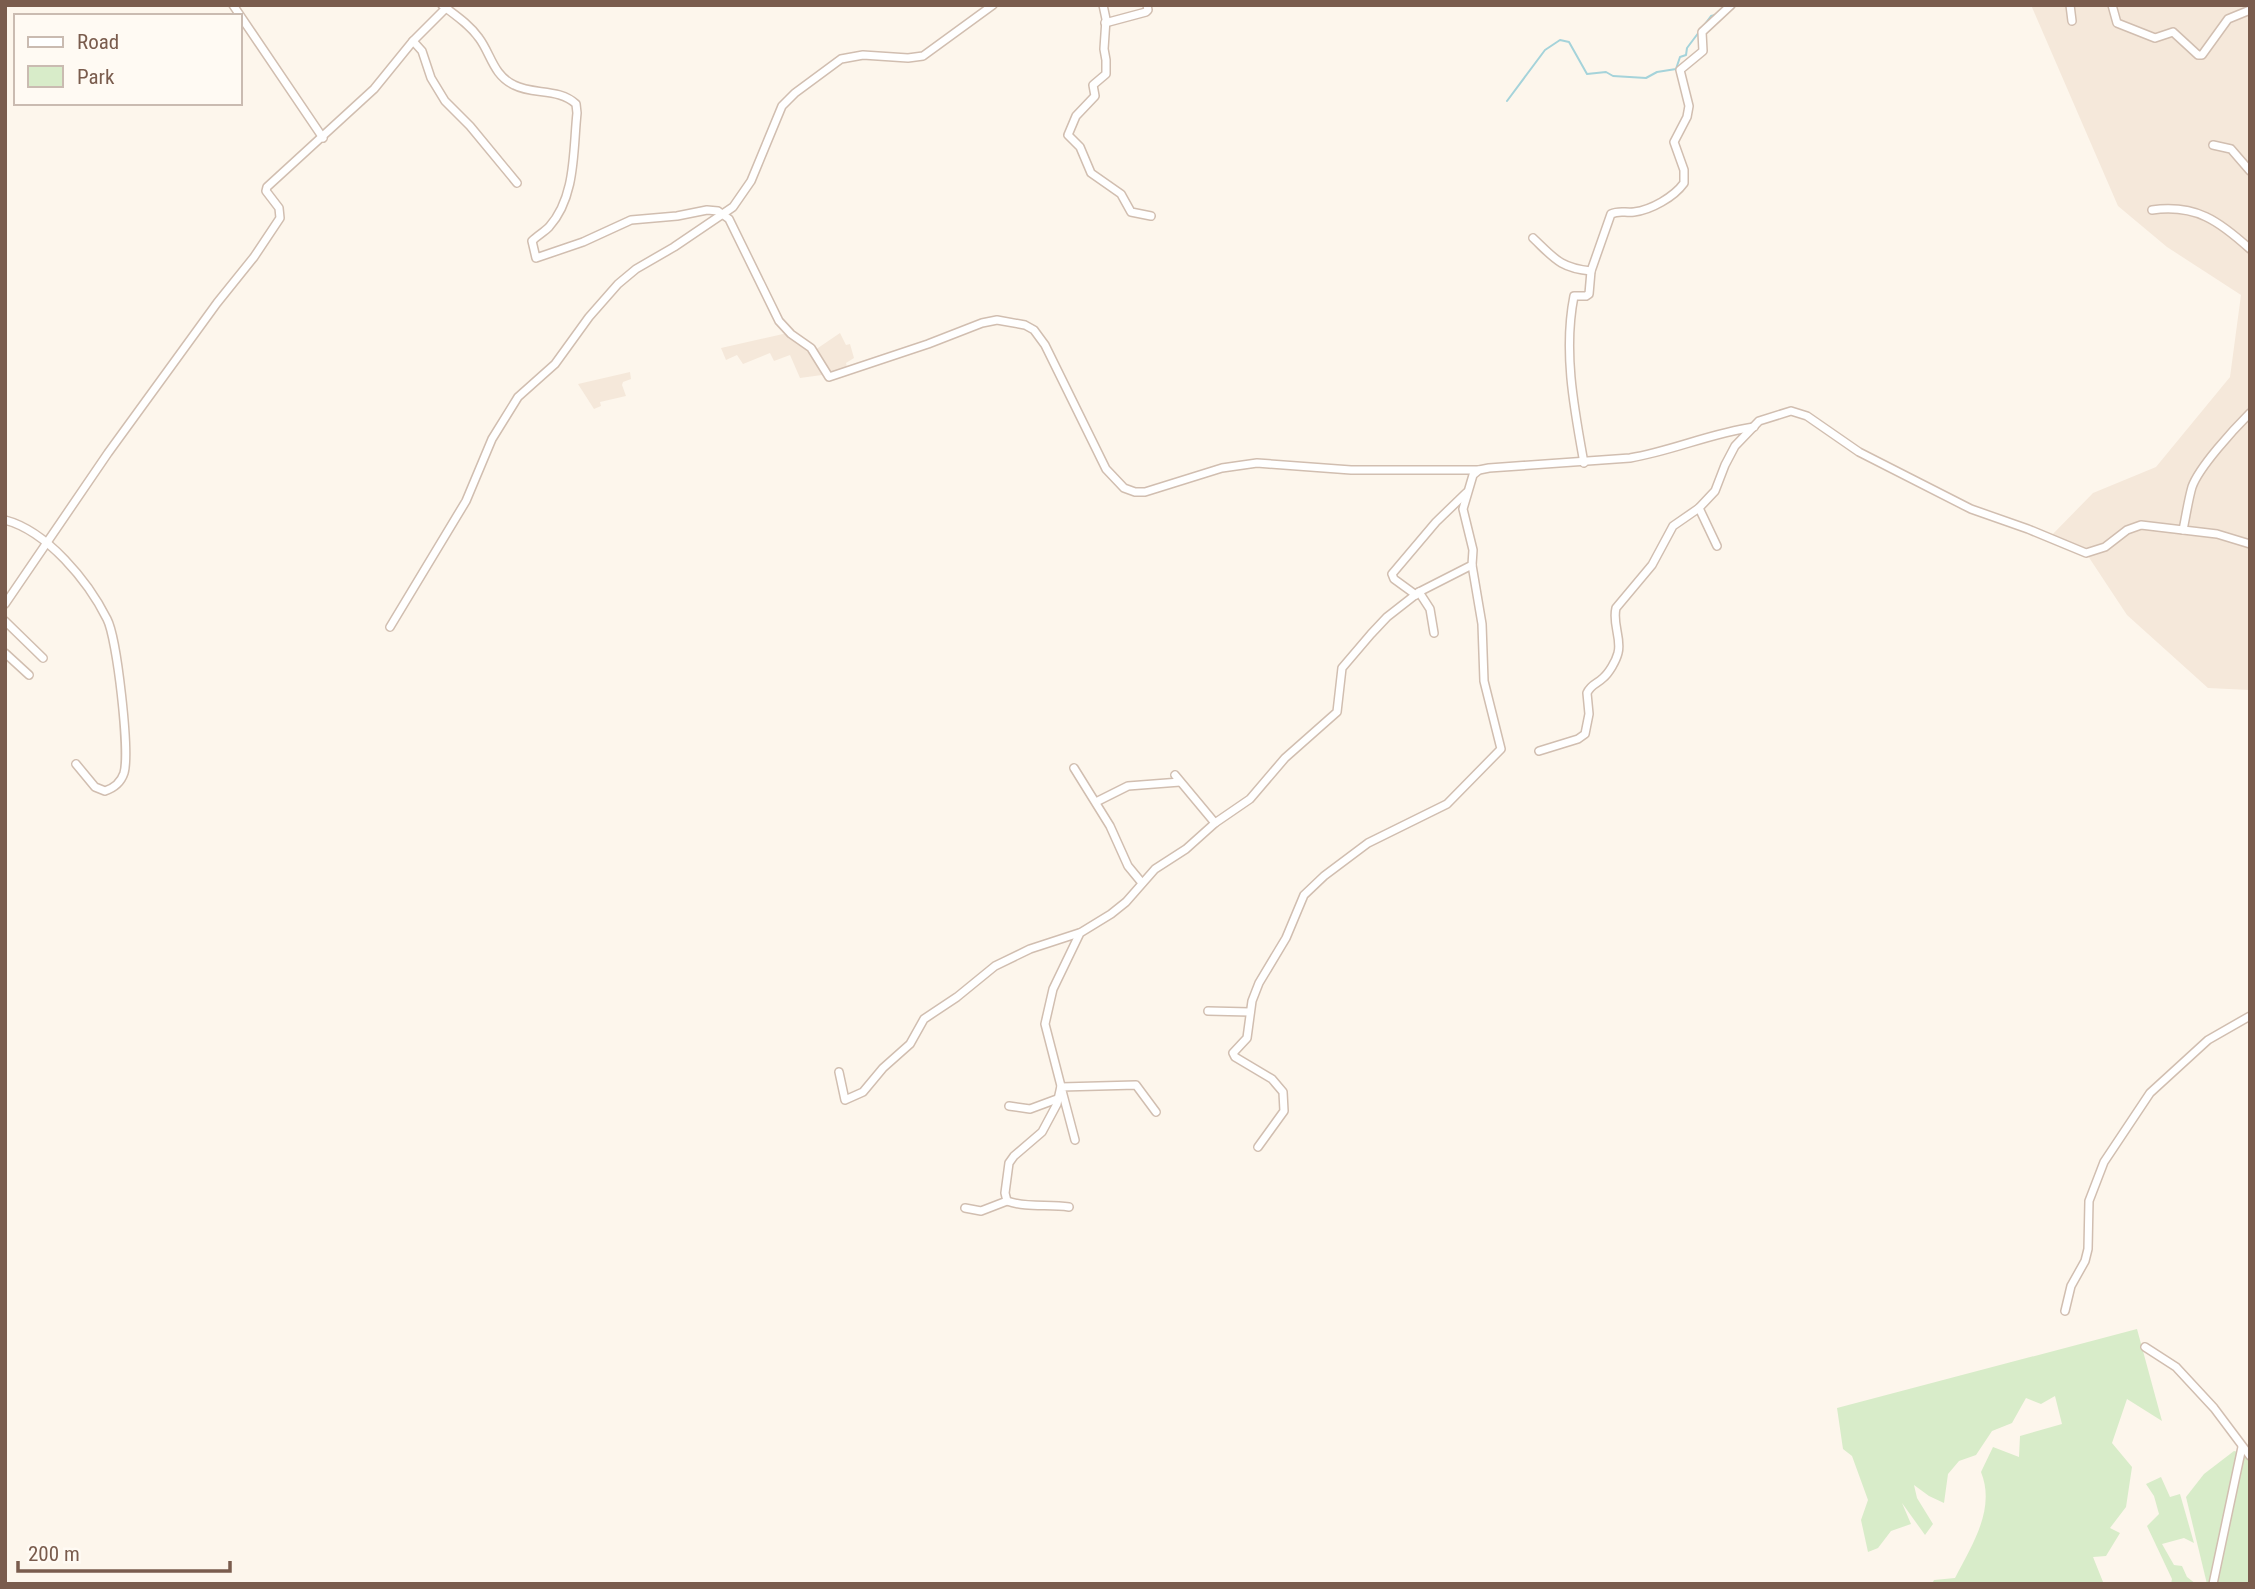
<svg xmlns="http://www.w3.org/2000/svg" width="2255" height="1589" viewBox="0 0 2255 1589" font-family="'Roboto Condensed',sans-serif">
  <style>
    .residential { fill: #f5e8da }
    .green { fill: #d8ecc9 }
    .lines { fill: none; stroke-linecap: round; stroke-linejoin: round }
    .stream { stroke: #a5d3da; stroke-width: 2 }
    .street-casing { stroke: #d1beb0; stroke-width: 10 }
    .street { stroke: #fff; stroke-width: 7 }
  </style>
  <rect width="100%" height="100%" fill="#fdf6ec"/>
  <g class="residential">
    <polygon points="2031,5 2250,5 2250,690 2208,688 2127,615 2086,553 2049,538 2093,493 2156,467 2230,377 2241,295 2167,247 2118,206"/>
    <polygon points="792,332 815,350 840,333 846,345 850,344 854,358 846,363 848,371 834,378 822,375 800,378 790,355 774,361 770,353 743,364 737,355 726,360 721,348"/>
    <polygon points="630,372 631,379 623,382 622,385 626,396 600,402 601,406 594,409 578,384"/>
  </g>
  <g class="green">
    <path d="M2137,1329L2162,1421L2127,1399L2112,1443L2132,1467L2126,1507L2110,1528L2120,1533L2106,1556L2093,1557L2103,1582L2108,1584H1932L1934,1580L1955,1578C1972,1545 1996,1509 1981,1472L1993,1447L2019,1457L2020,1436L2062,1424L2055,1396L2041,1404L2026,1398L2012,1423L1992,1431L1976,1455L1959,1461L1948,1474L1944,1503L1929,1496L1914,1485L1917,1498L1933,1524L1925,1535L1902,1503L1911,1524L1891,1531L1878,1548L1868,1552L1861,1520L1868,1500L1852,1456L1843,1449L1837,1408Z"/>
    <polygon points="2234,1451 2250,1454 2250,1584 2207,1584 2186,1497 2204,1474"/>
    <polygon points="2161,1477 2170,1497 2180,1494 2194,1543 2184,1538 2162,1544 2174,1565 2182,1566 2187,1577 2196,1584 2171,1584 2172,1579 2147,1526 2159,1514 2154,1496 2146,1484"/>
  </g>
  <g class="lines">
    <g class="stream">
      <polyline points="1702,28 1711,16 1715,15"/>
      <polyline points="1507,101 1545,50 1560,40 1569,42 1587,74 1606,72 1613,76 1646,78 1657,72 1676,69 1680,57 1686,55 1687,48 1699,32"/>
    </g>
    <g class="street-casing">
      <g id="street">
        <polyline points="233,5 323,138"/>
        <path d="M442,5C455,15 469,24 479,38C491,54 493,75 514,85C533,95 559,88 576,104L577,113C573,151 576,197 549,227C544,232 537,236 532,241L536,258L583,242L631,220L677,216L707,210L718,211L729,219L779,321L791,334L811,348L829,377L928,344L982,323L997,320L1025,325L1034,330L1045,345L1106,469L1124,488L1135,492H1145L1222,468L1257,463L1351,470H1479"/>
        <polyline points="1103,5 1106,19 1104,49 1106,60 1106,74 1093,85 1095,96 1076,116 1068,135 1080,147 1091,173 1121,194 1131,212 1151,216"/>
        <polyline points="2070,5 2072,21"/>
        <polyline points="2112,5 2117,23 2155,38 2173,32 2198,55 2202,55 2228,19 2250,10"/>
        <polyline points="1105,23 1146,12 1148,10 1147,5"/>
        <polyline points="413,41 422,51 431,78 445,101 470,126 517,183"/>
        <polyline points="2213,145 2231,149 2250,171"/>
        <path d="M2152,210C2196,204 2219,221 2250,249"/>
        <path d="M1533,238C1554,258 1560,268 1591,271"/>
        <path d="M1584,463C1574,408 1563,351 1574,296H1586L1589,294L1591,271L1611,214C1619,210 1625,213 1634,212C1651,210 1674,197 1684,183V170L1674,142L1687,117L1689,106L1680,70L1703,51L1702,32L1731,5"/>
        <polyline points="1699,508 1717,546"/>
        <path d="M5,520C47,531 88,581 107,619C117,638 130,752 124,773C121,782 114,788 105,791L95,787L76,764"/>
        <path d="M2183,530C2186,516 2188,501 2192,487C2199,467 2234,429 2250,413"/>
        <polyline points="1419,592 1430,609 1434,633"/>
        <polyline points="1416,595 1394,579 1392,574 1436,522 1466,493"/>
        <polyline points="5,604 108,453 217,303 254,257 280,218 279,208 266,191 267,187 374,89 413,41 448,6"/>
        <polyline points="5,621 43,658"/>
        <polyline points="390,627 466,501 492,439 518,397 555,364 589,317 618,284 636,269 674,247 733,207 751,181 782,106 795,93 841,59 863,55 908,58 923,56 993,5"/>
        <polyline points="5,653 29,675"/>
        <path d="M1539,751L1578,739L1585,734L1589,714L1587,693C1591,684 1597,684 1603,678C1609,673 1616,661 1618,653C1622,639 1612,624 1616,608L1652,565L1673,526L1699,508L1715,491L1725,465L1735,446L1759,421L1791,411L1807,416L1859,452L1971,509L2028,529L2086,553L2105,547L2127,530L2141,525L2217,534L2250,544"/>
        <polyline points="1074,768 1110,826 1128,866 1142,883"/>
        <polyline points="1175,775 1215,823"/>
        <polyline points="1096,802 1128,786 1180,782"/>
        <polyline points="1208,1011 1250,1012"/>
        <polyline points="839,1072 845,1100 863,1092 883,1068 910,1044 924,1019 957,997 995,966 1030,949 1079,933"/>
        <polyline points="1009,1106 1030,1109 1057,1099"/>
        <polyline points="1075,1140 1061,1087 1136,1085 1156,1112"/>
        <polyline points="1258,1147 1284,1111 1283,1092 1272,1079 1235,1057 1233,1053 1247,1038 1252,1001 1259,983 1286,938 1304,895 1324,876 1368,843 1447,804 1501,749 1484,681 1482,624 1472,565"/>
        <path d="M1007,1201C1026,1208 1048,1204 1069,1207"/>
        <path d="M965,1208L981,1211L1007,1201L1005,1193L1009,1163L1014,1156L1042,1132L1057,1104L1061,1086L1045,1024L1053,989L1080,933L1111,914L1126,902L1155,869L1186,849L1215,823L1250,799L1285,758L1337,712L1342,668L1371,634L1387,617L1419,592L1472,565L1473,550L1463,509L1473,475L1479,470L1489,468L1630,458C1672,451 1711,433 1754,427"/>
        <polyline points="2065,1311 2071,1286 2085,1261 2088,1249 2089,1201 2104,1162 2150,1093 2208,1040 2250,1016"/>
        <polyline points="2145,1347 2176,1367 2214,1408 2250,1456"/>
        <polyline points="2213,1584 2242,1447"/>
      </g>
    </g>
    <use href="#street" class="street"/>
  </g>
  <rect width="2255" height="1589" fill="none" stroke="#7a5c4d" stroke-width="14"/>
  <rect x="14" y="14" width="228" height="91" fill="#fffaf3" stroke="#cabbb1" stroke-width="2"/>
  <rect x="28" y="37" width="35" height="10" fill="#ffffff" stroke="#cabbb1" stroke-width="2"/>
  <text x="77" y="49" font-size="21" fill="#7a5c4d">Road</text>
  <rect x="28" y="66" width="35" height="21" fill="#d8ecc9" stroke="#cabbb1" stroke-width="2"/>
  <text x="77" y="84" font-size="21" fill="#7a5c4d">Park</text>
  <path d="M18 1561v10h212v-10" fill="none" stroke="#7a5c4d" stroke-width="3.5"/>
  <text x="28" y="1561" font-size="21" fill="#7a5c4d" stroke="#fffaf3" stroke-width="5" paint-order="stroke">200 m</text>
</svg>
